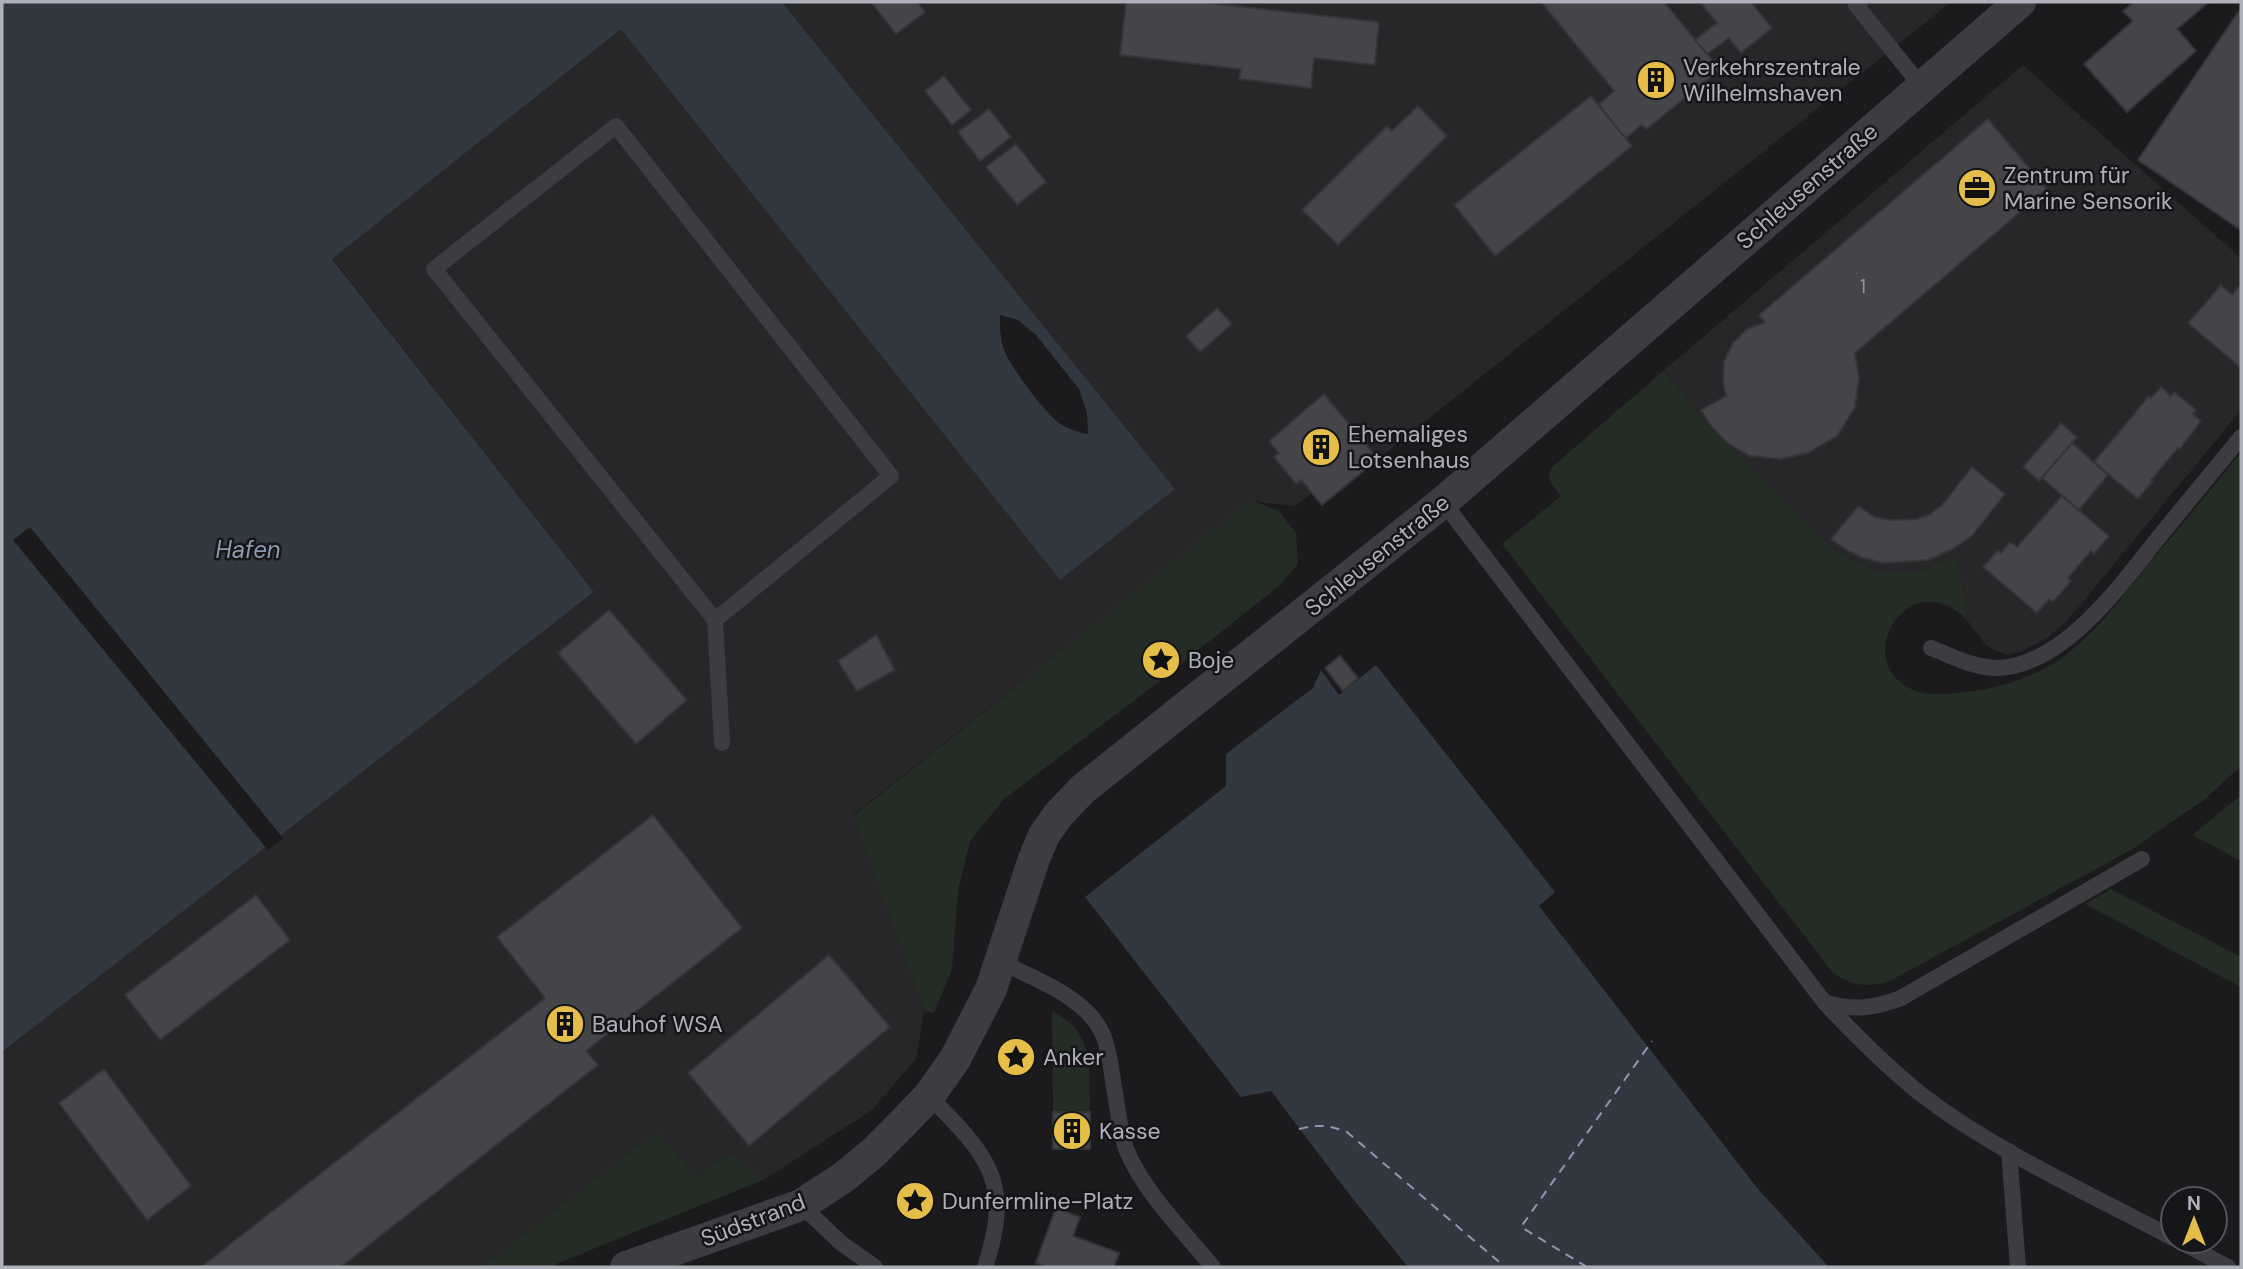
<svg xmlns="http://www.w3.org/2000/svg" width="2243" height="1269" viewBox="0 0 2243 1269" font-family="'DM Sans',sans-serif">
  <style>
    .built { fill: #272629 }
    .green { fill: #242c26 }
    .water { fill: #313840; fill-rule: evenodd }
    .pier { fill: #1b1a1c }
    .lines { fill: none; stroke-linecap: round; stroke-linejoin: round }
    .ferry { stroke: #889bb3; stroke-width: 2; stroke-dasharray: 9 7; stroke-linecap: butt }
    .building { fill: #454549; stroke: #353538; stroke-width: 2 }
    .service { stroke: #3c3c41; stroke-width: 16 }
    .minor { stroke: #3c3c41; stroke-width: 32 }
    .labels { text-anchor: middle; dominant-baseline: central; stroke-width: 5; stroke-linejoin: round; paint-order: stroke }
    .number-label { font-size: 19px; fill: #94969e }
    .poi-label { font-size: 23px; fill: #aeb1bb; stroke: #161517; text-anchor: start }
    .street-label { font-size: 23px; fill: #aeb1bb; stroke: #161517 }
    .water-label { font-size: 24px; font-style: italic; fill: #889bb3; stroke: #161517 }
  </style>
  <rect width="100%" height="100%" fill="#1b1a1c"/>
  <g class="built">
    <polygon points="782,2 1951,2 1378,459 1322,505 1312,493 1295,506 1251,501 853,815 924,1011 916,1059 872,1110 765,1179 731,1153 696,1177 657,1131 482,1267 2,1267 2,1052 594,592 332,258 621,28 1060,580 1174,489"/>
    <polygon points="2023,65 2241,258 2241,410 2068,620 2046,639 2020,652 2008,655 1996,651 1984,643 1967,620 1958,556 1923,570 1884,572 1866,567 1830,547 1718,435 1663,371"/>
  </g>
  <g class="green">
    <path d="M1663,371L1718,435L1830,547L1866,567L1884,572L1923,570L1958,555L1967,620C1909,560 1846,664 1916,691C1936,698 1964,692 1985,689C2011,684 2042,673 2063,657C2096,632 2121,599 2146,567C2178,529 2210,491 2241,452V766L2205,799L2131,850L1890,981C1869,988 1851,986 1833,973L1502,544L1561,496C1554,487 1544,479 1552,467Z"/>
    <polygon points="1251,500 1279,511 1296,533 1298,564 1279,586 1147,691 1004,799 970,841 958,890 952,969 934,1013 924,1011 853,816"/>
    <polygon points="2241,795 2241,861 2192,835"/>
    <polygon points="2111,889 2241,957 2241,987 2085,904"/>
    <path d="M1052,1011C1097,1034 1088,1068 1090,1112H1053Z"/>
    <polygon points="657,1131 696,1177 731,1153 765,1179 549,1267 482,1267"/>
  </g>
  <g class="water">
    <path d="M2,2H782L1175,489L1060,580L621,29L332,259L594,592L2,1052ZM1000,315L1018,320L1036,335L1079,389L1087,413L1088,434C1080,433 1070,429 1062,425C1047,416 1012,369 1005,352C1000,340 1000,328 1000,315Z"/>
    <polygon points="1376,665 1555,892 1539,906 1758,1189 1829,1267 1408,1267 1349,1194 1271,1091 1241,1097 1085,897 1226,786 1226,754 1313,688 1321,670 1339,695"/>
  </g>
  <polygon class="pier" points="30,527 283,838 268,850 13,540"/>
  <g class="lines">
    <g class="ferry">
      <path d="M1299,1129C1318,1124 1329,1125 1347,1132L1505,1267"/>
      <polyline points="1587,1267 1521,1227 1652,1041"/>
    </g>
  </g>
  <g class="building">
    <polygon points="871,2 917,2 925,12 896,34"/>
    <polygon points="1126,2 1201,2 1379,22 1375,65 1314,58 1311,88 1239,79 1241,69 1120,55"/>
    <polygon points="1541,2 1664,2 1720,69 1647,129 1641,125 1625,139 1599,104 1614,91"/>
    <polygon points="1700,2 1751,2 1772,28 1741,53 1729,38 1707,54 1695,40 1717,23"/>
    <polygon points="2134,2 2209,2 2177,29 2196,51 2127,112 2084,64 2133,21 2123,11"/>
    <polygon points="2241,8 2241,230 2138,160"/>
    <polygon points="944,76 971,110 952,125 925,91"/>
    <polygon points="1591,96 1632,146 1495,256 1454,205"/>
    <polygon points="1418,106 1447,136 1338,245 1302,210 1387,126 1392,131"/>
    <polygon points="989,109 1011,137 980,161 958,132"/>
    <polygon points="1988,119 2047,189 1855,353 1859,378 1855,408 1837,436 1808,453 1780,459 1750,456 1726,442 1711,426 1701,410 1726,396 1723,381 1724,361 1733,343 1747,329 1765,322 1759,315"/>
    <polygon points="1016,144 1046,182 1017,205 986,167"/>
    <polygon points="2221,285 2232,295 2239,286 2241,288 2241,368 2188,323"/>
    <polygon points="1217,308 1232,324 1200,352 1186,336"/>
    <polygon points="2161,387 2171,396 2174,392 2196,410 2193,414 2201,421 2180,449 2178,448 2151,480 2153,481 2138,499 2094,462 2149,396 2151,398"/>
    <polygon points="1324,394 1378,459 1322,505 1301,480 1296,484 1274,457 1279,453 1269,441"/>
    <polygon points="2061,423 2077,437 2039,481 2023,467"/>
    <polygon points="2072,443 2108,475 2079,510 2042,478"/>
    <polygon points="1972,467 2005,494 1971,537 1950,550 1929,560 1883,563 1860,557 1843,548 1831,539 1858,506 1875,517 1889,520 1917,519 1930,514 1942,505"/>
    <polygon points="2062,496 2109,536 2094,554 2091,551 2068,578 2071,581 2053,602 2049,599 2037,613 1983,567 1998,550 2001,553 2010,542 2017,547"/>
    <polygon points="609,610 687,700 636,744 558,653"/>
    <polygon points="876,635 895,670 857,691 838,661"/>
    <polygon points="1340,656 1358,678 1343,691 1325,668"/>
    <polygon points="653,815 742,928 586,1051 598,1065 341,1267 201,1267 545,998 497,937"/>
    <polygon points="256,895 290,940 160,1040 125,995"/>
    <polygon points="829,955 890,1027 749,1146 688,1073"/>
    <polygon points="104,1069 191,1186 147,1220 59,1103"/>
    <rect x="1053" y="1112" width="37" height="37"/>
    <polygon points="1056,1208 1080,1217 1073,1236 1119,1253 1114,1267 1047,1267 1036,1263"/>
  </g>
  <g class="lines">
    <g class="service">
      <polyline points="1860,2 1856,5 1922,87"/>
      <path d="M1443,502L1825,1003C1856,1036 1887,1067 1922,1095C1998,1153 2089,1193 2173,1238"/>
      <polyline points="715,620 434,269 616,126 891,476 715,620 722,743"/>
      <path d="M1931,648C1952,656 1974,668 1997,668C2066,666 2124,580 2163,532C2189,500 2215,469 2241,437"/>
      <path d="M1001,962C1036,980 1087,997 1103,1035C1110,1051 1111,1070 1114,1087C1118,1108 1119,1131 1127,1151C1144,1192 1184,1232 1213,1267"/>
      <path d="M1827,1003C1853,1011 1875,1008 1901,998L2142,859"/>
      <path d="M929,1096C987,1155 1014,1181 985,1267"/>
      <polyline points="2009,1151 2018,1267"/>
      <polyline points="801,1205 841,1243 875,1267"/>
      <polyline points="2179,1241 2228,1267"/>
    </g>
    <polyline class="minor" points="626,1267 801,1205 844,1177 874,1152 899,1127 929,1096 955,1059 991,989 1034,859 1044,835 1059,814 1083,789 1443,502 2020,2"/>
  </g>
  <defs>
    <g id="building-disc" transform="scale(2.0125)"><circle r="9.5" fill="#e5be4a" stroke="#161517"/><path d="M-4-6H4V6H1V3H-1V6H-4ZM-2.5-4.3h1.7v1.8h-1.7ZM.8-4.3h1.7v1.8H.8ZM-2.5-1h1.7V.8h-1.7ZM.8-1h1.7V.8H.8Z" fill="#111"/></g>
    <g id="office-disc" transform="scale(2.0125)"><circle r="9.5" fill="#e5be4a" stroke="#161517"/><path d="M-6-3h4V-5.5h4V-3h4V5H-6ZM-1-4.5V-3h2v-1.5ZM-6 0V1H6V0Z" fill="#111"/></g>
    <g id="sight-disc" transform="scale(2.0125)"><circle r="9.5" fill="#e5be4a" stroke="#161517"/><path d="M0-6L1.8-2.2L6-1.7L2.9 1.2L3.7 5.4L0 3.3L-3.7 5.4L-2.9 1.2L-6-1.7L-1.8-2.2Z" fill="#111"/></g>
  </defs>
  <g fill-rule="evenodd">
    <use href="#building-disc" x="1656" y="80"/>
    <use href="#office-disc" x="1977" y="188"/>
    <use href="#building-disc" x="1321" y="447"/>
    <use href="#sight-disc" x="1161" y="660"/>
    <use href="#building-disc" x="565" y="1024"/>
    <use href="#sight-disc" x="1016" y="1057"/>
    <use href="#building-disc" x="1072" y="1131"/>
    <use href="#sight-disc" x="915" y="1201"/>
  </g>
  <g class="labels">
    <g class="number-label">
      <text x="1863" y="286">1</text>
    </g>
    <g class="poi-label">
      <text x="1683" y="67">Verkehrszentrale<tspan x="1683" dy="26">Wilhelmshaven</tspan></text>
      <text x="2004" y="175">Zentrum für<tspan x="2004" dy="26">Marine Sensorik</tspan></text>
      <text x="1348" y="434">Ehemaliges<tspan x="1348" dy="26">Lotsenhaus</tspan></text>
      <text x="1188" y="660">Boje</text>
      <text x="592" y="1024">Bauhof WSA</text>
      <text x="1043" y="1057">Anker</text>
      <text x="1099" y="1131">Kasse</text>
      <text x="942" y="1201">Dunfermline-Platz</text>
    </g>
    <g class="street-label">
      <text transform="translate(1807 186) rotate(-41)">Schleusenstraße</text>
      <text transform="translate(1377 555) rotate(-39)">Schleusenstraße</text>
      <text transform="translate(753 1220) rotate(-21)">Südstrand</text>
    </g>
    <g class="water-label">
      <text x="248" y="549">Hafen</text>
    </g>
  </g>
  <rect width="2243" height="1269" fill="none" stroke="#aeb1bb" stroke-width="7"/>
  <g transform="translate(2194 1220)"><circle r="33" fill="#161517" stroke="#535359" stroke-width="2"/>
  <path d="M0-5L12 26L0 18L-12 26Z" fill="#e5be4a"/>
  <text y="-10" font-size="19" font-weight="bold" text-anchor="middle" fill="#aeb1bb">N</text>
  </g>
</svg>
